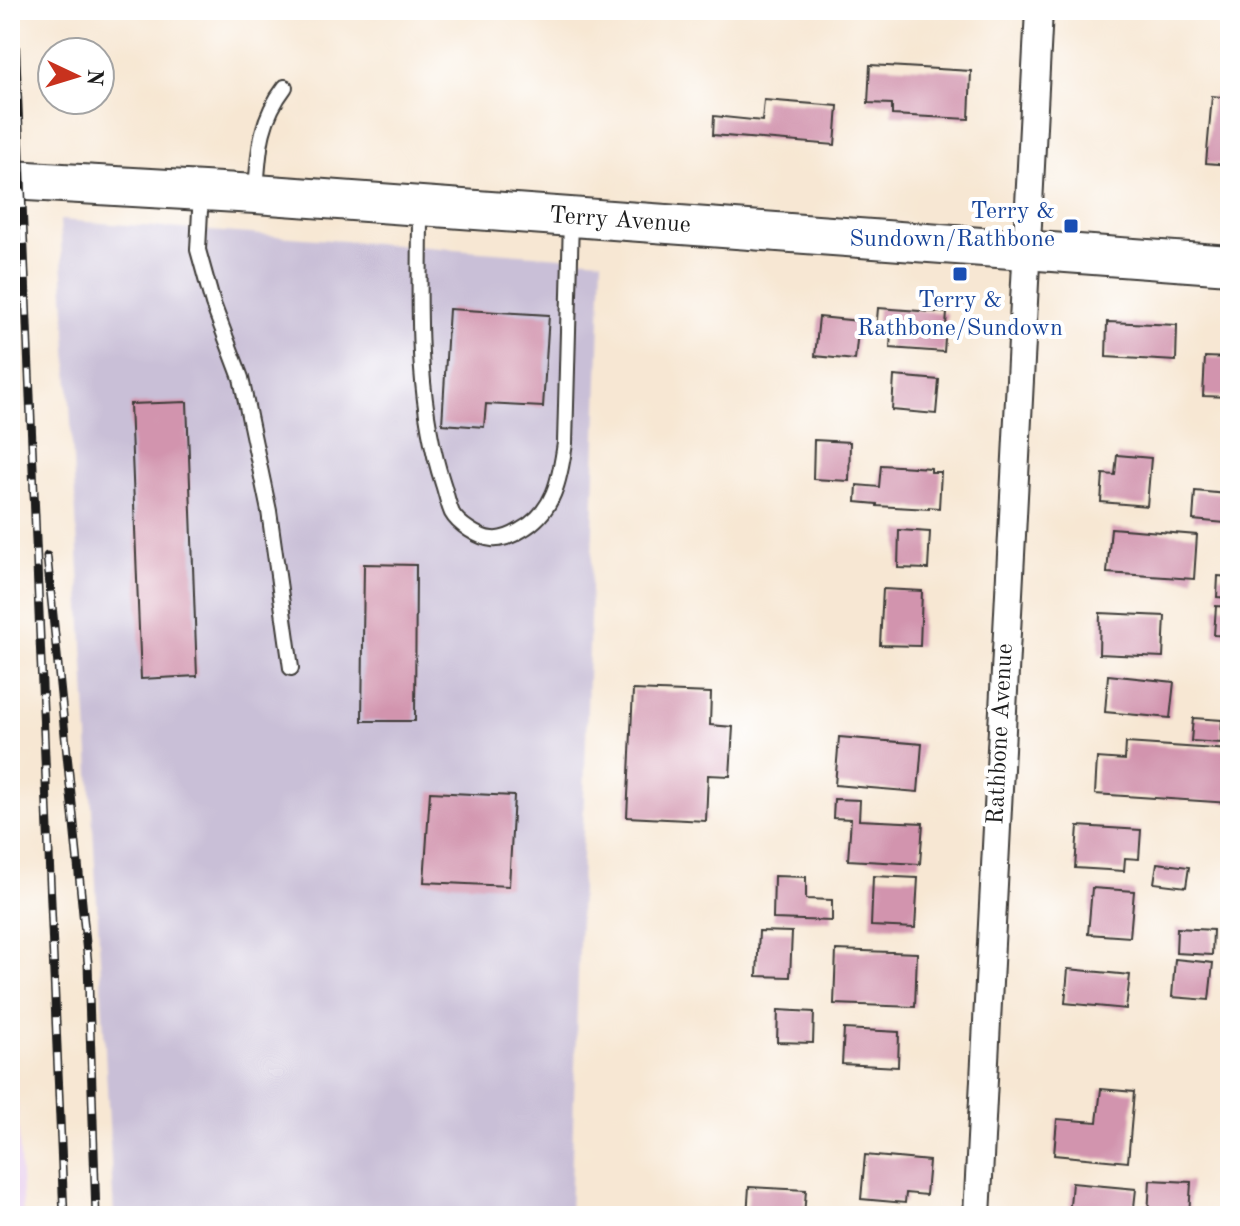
<svg xmlns="http://www.w3.org/2000/svg" width="1240" height="1226" viewBox="0 0 1240 1226" font-family="'Old Standard TT',serif">
  <style>
    .built { fill: #e9d2ee }
    .industrial { fill: #c9bfd7 }
    .building { fill: #d294ae }
    .lines { fill: none; stroke-linecap: round; stroke-linejoin: round }
    .lane-casing { stroke: #3d3a37; stroke-width: 18 }
    .street-casing { stroke: #3d3a37; stroke-width: 30 }
    .secondary-casing { stroke: #3d3a37; stroke-width: 42 }
    .lane { stroke: #fff; stroke-width: 14 }
    .street { stroke: #fff; stroke-width: 26 }
    .secondary { stroke: #fff; stroke-width: 38 }
    .rail-casing { stroke: #1c1c1c; stroke-width: 9 }
    .rail { stroke: #fff; stroke-width: 6; stroke-dasharray: 18; stroke-linecap: butt }
    .transit-dot { fill: #1a4fb4; stroke: #fff; stroke-width: 3 }
    .labels { text-anchor: middle; dominant-baseline: central; stroke-width: 8; stroke-linejoin: round; paint-order: stroke }
    .transit-label { font-size: 24px; fill: #164399; stroke: #fff; text-anchor: end }
    .street-label { font-size: 24px; fill: #1c1c1c; stroke: #fff }
  </style>
  <rect width="100%" height="100%" fill="#fff"/>
  <filter id="ink" filterUnits="userSpaceOnUse"><feTurbulence type="fractalNoise" baseFrequency=".0125" numOctaves="2"/><feDisplacementMap in="SourceGraphic" scale="16" xChannelSelector="R" yChannelSelector="G"/><feConvolveMatrix kernelMatrix="1 2 1 2 8 2 1 2 1" color-interpolation-filters="sRGB"/></filter>
  <filter id="wash" filterUnits="userSpaceOnUse"><feTurbulence type="fractalNoise" baseFrequency=".006" numOctaves="4" result="noise"/><feDisplacementMap in="SourceGraphic" scale="32" xChannelSelector="R" yChannelSelector="G"/><feGaussianBlur stdDeviation="1.8" result="paint"/><feColorMatrix in="noise" values="0 0 0 0 0 0 0 0 0 0 0 0 0 0 0 0 0 1.4 0 .05"/><feComposite in="paint" operator="in"/></filter>
  <g filter="url(#wash)">
    <rect width="100%" height="100%" fill="#f7e7d3"/>
    <polygon class="built" points="10,955 23,1216 10,1216"/>
    <polygon class="industrial" points="60,220 602,260 570,1216 114,1216"/>
    <g id="blocks">
      <g class="building">
        <polygon points="870,65 971,71 969,119 892,115 892,104 868,103"/>
        <polygon points="1212,96 1230,98 1230,165 1206,163"/>
        <polygon points="764,100 838,106 835,145 713,135 714,116 762,121"/>
        <polygon points="878,308 947,313 944,352 890,348 891,332 876,331"/>
        <polygon points="449,309 549,315 543,407 486,404 484,427 442,424"/>
        <polygon points="819,317 859,321 855,360 815,356"/>
        <polygon points="1107,322 1177,325 1176,361 1106,357"/>
        <polygon points="1205,357 1230,358 1230,397 1203,396"/>
        <polygon points="894,376 939,380 936,414 892,410"/>
        <polygon points="187,402 197,676 141,679 130,404"/>
        <polygon points="1224,433 1230,434 1230,460 1222,459"/>
        <polygon points="814,440 850,442 849,481 813,479"/>
        <polygon points="1117,455 1151,458 1147,506 1101,502 1103,474 1115,475"/>
        <polygon points="881,465 931,468 931,472 941,472 939,508 929,507 929,509 877,506 877,504 856,502 857,485 879,487"/>
        <polygon points="1195,491 1227,494 1225,523 1193,520"/>
        <polygon points="1111,528 1197,535 1194,579 1107,573"/>
        <polygon points="899,530 930,532 928,569 898,568"/>
        <polygon points="364,564 416,565 415,721 362,721"/>
        <polygon points="1218,576 1230,577 1230,598 1217,597"/>
        <polygon points="883,589 922,591 920,646 880,645"/>
        <polygon points="1216,606 1230,607 1230,636 1214,635"/>
        <polygon points="1100,613 1165,616 1163,657 1099,654"/>
        <polygon points="1108,675 1174,682 1170,718 1105,712"/>
        <polygon points="633,690 711,693 710,725 733,727 730,776 708,775 706,821 627,817"/>
        <polygon points="1193,718 1222,720 1221,743 1191,741"/>
        <polygon points="839,737 922,744 918,792 835,785"/>
        <polygon points="1126,743 1230,750 1230,803 1095,794 1097,758 1125,760"/>
        <polygon points="430,792 514,796 509,886 424,882"/>
        <polygon points="834,799 860,800 859,820 923,823 920,864 848,860 851,819 833,818"/>
        <polygon points="1078,826 1141,830 1139,859 1125,858 1124,871 1075,868"/>
        <polygon points="1157,863 1189,867 1186,887 1154,883"/>
        <polygon points="774,876 806,877 806,899 832,900 832,921 773,919"/>
        <polygon points="873,876 918,878 915,928 871,926"/>
        <polygon points="1092,888 1134,891 1130,937 1088,934"/>
        <polygon points="1177,928 1213,930 1212,955 1176,953"/>
        <polygon points="759,931 792,932 790,977 757,976"/>
        <polygon points="836,950 917,953 915,1007 834,1004"/>
        <polygon points="1175,959 1213,963 1209,1000 1172,997"/>
        <polygon points="1068,969 1130,975 1126,1009 1065,1003"/>
        <polygon points="778,1010 814,1012 813,1043 777,1042"/>
        <polygon points="844,1029 899,1032 898,1067 842,1064"/>
        <polygon points="1101,1089 1134,1092 1128,1162 1054,1155 1057,1119 1097,1122"/>
        <polygon points="865,1155 929,1161 926,1195 906,1193 905,1203 861,1199"/>
        <polygon points="1150,1180 1191,1182 1189,1216 1148,1216"/>
        <polygon points="1072,1183 1136,1189 1133,1216 1069,1216"/>
        <polygon points="749,1187 806,1190 804,1216 747,1216"/>
      </g>
    </g>
  </g>
  <g filter="url(#ink)">
    <use href="#blocks" fill-opacity="0" stroke="#3d3a37" stroke-width="2"/>
    <g class="lines">
      <g class="lane-casing">
        <g id="lane">
          <polyline points="201,191 198,250 213,304 241,378 269,511 291,668"/>
          <path d="M256,192C259,151 259,121 285,87"/>
          <path d="M420,207C420,298 414,396 443,484C446,493 448,504 452,513C458,524 479,538 492,539C501,540 513,535 521,530C554,512 560,479 565,443L571,220"/>
        </g>
      </g>
      <g class="street-casing">
        <polyline id="street" points="977,1216 1039,10"/>
      </g>
      <g class="secondary-casing">
        <polyline id="secondary" points="10,180 256,194 1230,265"/>
      </g>
      <use href="#lane" class="lane"/>
      <use href="#street" class="street"/>
      <use href="#secondary" class="secondary"/>
      <g class="rail-casing">
        <g id="rail">
          <polyline points="14,10 64,1216"/>
          <polyline points="47,556 88,963 96,1216"/>
        </g>
      </g>
      <use href="#rail" class="rail"/>
    </g>
  </g>
  <g class="transit-dot">
    <rect x="1063" y="218" width="16" height="16" rx="4"/>
    <rect x="952" y="266" width="16" height="16" rx="4"/>
  </g>
  <g class="labels">
    <g class="transit-label">
      <text x="1055" y="212">Terry &amp;<tspan x="1055" dy="28">Sundown/Rathbone</tspan></text>
      <text x="960" y="301" text-anchor="middle">Terry &amp;<tspan x="960" dy="28">Rathbone/Sundown</tspan></text>
    </g>
    <g class="street-label">
      <text transform="translate(620 221) rotate(4)">Terry Avenue</text>
      <text transform="translate(1001 734) rotate(-87)">Rathbone Avenue</text>
    </g>
  </g>
  <rect width="1240" height="1226" fill="none" stroke="#fff" stroke-width="40"/>
  <g transform="translate(76 76) rotate(94)"><circle r="38" fill="#ffffff" stroke="#a4a4a4" stroke-width="2"/>
  <path d="M0-6L14 30L0 20L-14 30Z" fill="#c8321e"/>
  <text y="-12" font-size="22" font-weight="bold" text-anchor="middle" fill="#1c1c1c">N</text>
  </g>
</svg>
